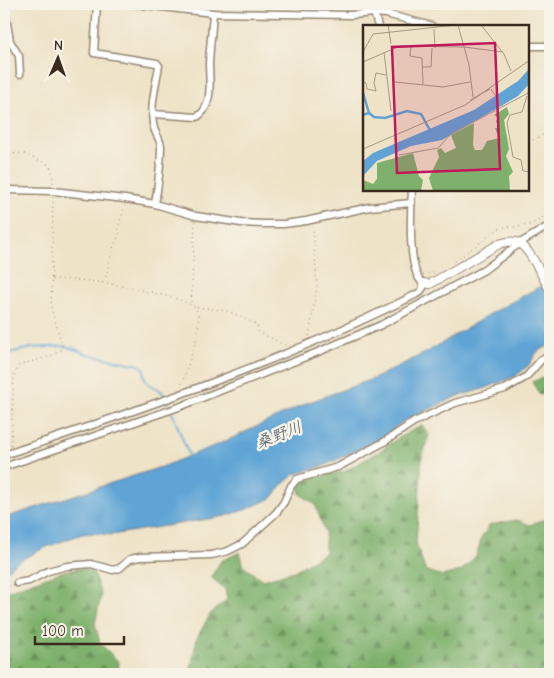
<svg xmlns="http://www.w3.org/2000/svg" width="554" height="678" viewBox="0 0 554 678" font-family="'Comic Neue','Klee One',sans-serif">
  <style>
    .forest { fill: url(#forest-firs); stroke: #5c6e45 }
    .water { fill: #5fa4d5; stroke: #4d677a }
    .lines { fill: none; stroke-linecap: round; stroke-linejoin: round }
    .stream { stroke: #5fa4d5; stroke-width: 2 }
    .minor-casing { stroke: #948672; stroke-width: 9 }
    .tertiary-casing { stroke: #948672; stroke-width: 10 }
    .path { stroke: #948672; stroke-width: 1; stroke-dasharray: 1 4; stroke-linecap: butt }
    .minor { stroke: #fff; stroke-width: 6 }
    .tertiary { stroke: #fff; stroke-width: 8 }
    .labels { text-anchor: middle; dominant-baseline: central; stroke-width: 5; stroke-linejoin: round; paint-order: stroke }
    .water-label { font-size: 16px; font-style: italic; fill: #48555e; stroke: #f7f3e8 }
    .inset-river { fill: none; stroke: #5fa4d5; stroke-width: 2.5 }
    .inset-road { fill: none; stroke: #a69983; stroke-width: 1 }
    .view { fill: #c2185b; fill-opacity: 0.15; stroke: #c2185b; stroke-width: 2.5 }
    .inset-edge { fill: none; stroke: #3b2a1e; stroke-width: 2.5 }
  </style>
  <defs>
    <pattern id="forest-firs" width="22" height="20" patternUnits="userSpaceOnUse" patternTransform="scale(1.25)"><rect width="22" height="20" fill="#7eb16c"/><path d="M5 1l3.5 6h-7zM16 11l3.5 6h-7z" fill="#689058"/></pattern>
  </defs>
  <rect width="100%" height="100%" fill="#f7f3e8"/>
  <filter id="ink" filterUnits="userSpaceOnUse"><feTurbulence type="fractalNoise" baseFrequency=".02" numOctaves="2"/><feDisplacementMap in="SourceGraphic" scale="10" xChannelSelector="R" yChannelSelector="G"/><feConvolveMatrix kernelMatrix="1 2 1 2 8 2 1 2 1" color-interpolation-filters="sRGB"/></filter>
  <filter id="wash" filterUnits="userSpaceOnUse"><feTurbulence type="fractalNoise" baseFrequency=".0096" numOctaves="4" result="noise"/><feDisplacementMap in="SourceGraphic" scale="20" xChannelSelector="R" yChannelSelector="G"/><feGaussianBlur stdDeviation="1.12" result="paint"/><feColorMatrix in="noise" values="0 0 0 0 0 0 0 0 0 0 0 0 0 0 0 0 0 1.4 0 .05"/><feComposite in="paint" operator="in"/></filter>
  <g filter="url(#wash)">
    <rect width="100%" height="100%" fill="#eee3c7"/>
    <g class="forest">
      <polygon points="550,375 550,392 540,395 532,382"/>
      <polygon points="422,425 429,435 422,456 416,543 425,570 442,576 461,571 476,556 482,537 490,525 517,520 530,525 546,519 550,514 550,674 190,674 197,638 211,613 227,600 225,589 211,577 221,561 240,552 244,567 263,580 294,571 325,553 325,532 315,504 300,494 300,483 318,476 343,472 377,453 400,437"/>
      <polygon points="81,568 93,572 101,595 95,624 100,643 119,662 118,674 4,674 4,592 64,571"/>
    </g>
    <polygon class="water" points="550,281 550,345 537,352 529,365 516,376 483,389 456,397 402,422 382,438 326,465 295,474 284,483 272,498 247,509 226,516 111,535 93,533 82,534 44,548 15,563 4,573 4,518 164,466 226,441 307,403 375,378 427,352 490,314"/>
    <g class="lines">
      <g class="stream">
        <path d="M4,354L32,348L65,346L91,355L139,365L144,368C144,388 150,382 162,392C166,396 168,402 170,407"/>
        <polyline points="172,412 190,458"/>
      </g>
    </g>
  </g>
  <g filter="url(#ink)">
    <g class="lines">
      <g class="minor-casing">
        <g id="minor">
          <path d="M97,4L94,53L157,63L159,66C156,83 149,111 154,128C156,135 160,139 161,146C161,166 158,185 155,204"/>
          <polyline points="136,4 213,13 351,15 374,13 386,14 432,26"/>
          <polyline points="374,4 374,13 378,26"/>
          <polyline points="4,6 10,41 19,56 20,74"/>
          <polyline points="528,46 550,46"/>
          <path d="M153,114L197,117C214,107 209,79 209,63C210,46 212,29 213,13"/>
          <polyline points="8,190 53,191 125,199 155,204 196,216 241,223 263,224 284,224 306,221 370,207 411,203"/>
          <path d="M4,455C145,408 286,360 419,293L423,288V283C407,272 411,210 412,190"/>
          <polyline points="4,467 179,407 318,352 381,325 484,270 520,243 550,225"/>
          <polyline points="17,583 29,581 48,571 67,566 91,564 113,570 120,568 130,559 140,557 212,555 228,551 242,544 276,513 284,502 291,486 297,479 338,467 384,442 414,422 455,403 505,389 526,377 541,360 550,354"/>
        </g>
      </g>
      <g class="tertiary-casing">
        <path id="tertiary" d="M423,283L430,284L499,244C505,242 513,240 519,243C530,249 543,278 550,290"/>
      </g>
      <g class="path">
        <path d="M528,141C536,140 542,134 550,132"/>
        <polyline points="4,153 25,154 49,165 52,170 53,186"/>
        <path d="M455,261L500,228C506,226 511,227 517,227C531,226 541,221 550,210"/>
        <polyline points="423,275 436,272"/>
        <path d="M52,279C69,280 88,280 105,283C119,285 192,299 196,309C205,327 186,368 181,387"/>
        <polyline points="105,282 112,251 120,232 118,228 125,205"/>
        <polyline points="191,302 195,221"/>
        <polyline points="197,307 229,311 257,325 258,332 287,346"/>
        <polyline points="309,336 317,287 313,226"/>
        <path d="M11,445L14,375L19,365L51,356L62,349C60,335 55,322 51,308L53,197"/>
        <polyline points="4,588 13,585"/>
      </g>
      <use href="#minor" class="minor"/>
      <use href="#tertiary" class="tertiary"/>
    </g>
  </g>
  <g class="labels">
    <g class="water-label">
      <text transform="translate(279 435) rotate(-22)">桑野川</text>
    </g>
  </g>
  <g transform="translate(363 25)">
    <rect width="166" height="166" fill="#eee3c7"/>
    <path d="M144,82L146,89L141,95L146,124L143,131L150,147L146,151L147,166H70L66,153L76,132L74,125L78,123L82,128L93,123L88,110L111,98L110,120L112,125H119L124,116L136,113L132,103H136L133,96L136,93L131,90ZM50,128L56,151L60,155L58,166H0V155L10,159L14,154V138Z" fill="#7eb16c"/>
    <path d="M166,44V59L155,71L79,115L48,121L14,136L0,151V136L10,128L111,85L155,56Z" fill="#5fa4d5"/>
    <path class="inset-river" d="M0,68L6,88M0,90L6,88L11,92L22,93L44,86L58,89L68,107"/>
    <path class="inset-road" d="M25,0L28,19M95,0L106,40L110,72M118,0L141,29L148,46M71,4L72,23M48,21L47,31L59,33L60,59M0,27L10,9L93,0M21,27L28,86M0,37L37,21L101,22L140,27M59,42H68L69,23M0,57L3,58L4,64L13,66L11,58L13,48L23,50M32,57L80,62L107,57M128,64L140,82M164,71L159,87L147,90L144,98L150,132L158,135L160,146L167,147M107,75L127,64M0,124L102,80L167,35M36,130L75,123L88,109L167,67"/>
    <path class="view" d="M132,18L137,144L34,148L29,22Z"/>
    <rect width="166" height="166" class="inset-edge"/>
  </g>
  <rect width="554" height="678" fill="none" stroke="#f7f3e8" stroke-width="20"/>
  <g transform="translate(58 58) rotate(2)" stroke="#f7f3e8" stroke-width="4" paint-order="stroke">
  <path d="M0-4L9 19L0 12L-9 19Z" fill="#3b2a1e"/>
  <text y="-8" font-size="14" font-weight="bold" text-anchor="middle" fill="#3b2a1e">N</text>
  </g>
  <path d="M35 636v8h89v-8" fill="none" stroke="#3b2a1e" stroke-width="2.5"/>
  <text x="42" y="636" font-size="15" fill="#3b2a1e" stroke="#f7f3e8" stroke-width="4" paint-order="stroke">100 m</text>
</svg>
